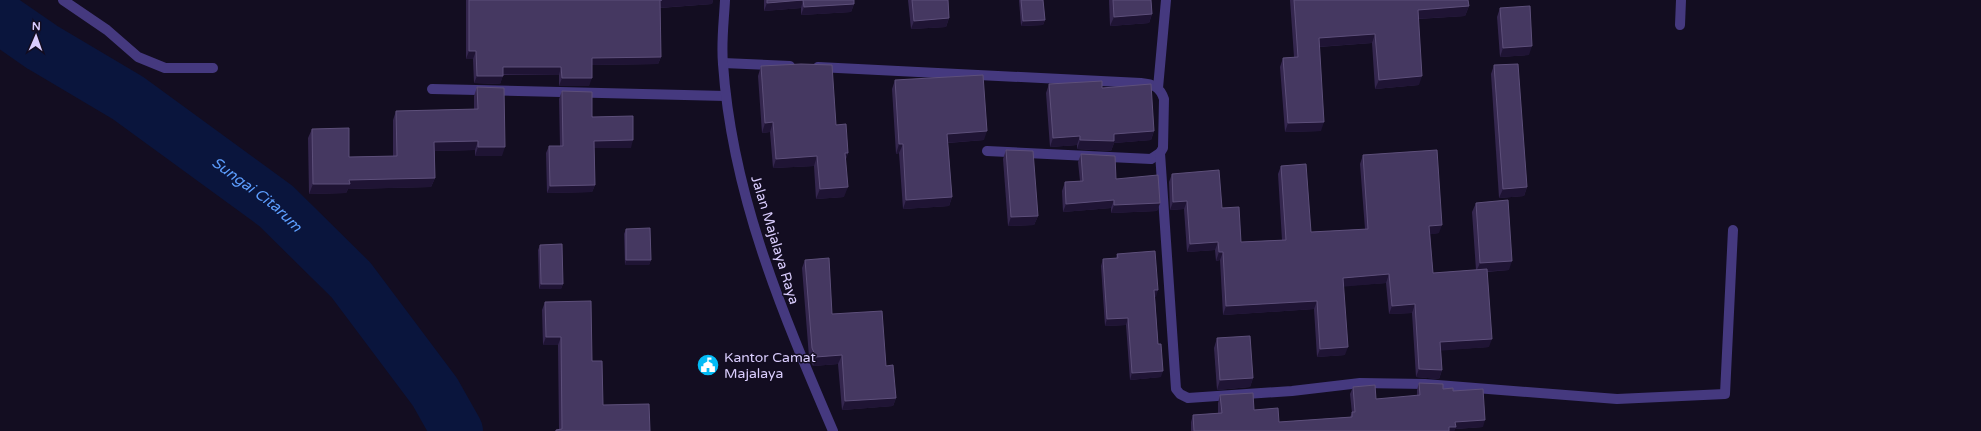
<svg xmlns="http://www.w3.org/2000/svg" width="1981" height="431" viewBox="0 0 1981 431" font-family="'Varela Round',sans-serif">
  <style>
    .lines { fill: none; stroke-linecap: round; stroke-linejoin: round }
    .river { stroke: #0a153d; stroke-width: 52 }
    .service { stroke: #45397f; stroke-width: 10 }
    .minor { stroke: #45397f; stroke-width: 10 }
    .tertiary { stroke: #45397f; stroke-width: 10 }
    .wall { fill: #34264e }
    .shaded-wall { fill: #1f1434 }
    .building { fill: #453861; stroke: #5d4f7a }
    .labels { text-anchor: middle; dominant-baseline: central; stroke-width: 3; stroke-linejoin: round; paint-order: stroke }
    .street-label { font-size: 14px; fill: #dacdfe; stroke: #130d21 }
    .poi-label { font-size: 14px; fill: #dacdfe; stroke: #130d21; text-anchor: start }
    .water-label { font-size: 15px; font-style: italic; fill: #5c9dfd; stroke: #130d21 }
  </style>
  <rect width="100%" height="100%" fill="#130d21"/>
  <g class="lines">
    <path class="river" id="s1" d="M0,18L42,47L128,98L276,206L351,280L435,392L457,431"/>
    <polyline class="service" points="1680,25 1681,0"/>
    <g class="minor">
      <polyline points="63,0 107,30 138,57 165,68 213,68"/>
      <polyline points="723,63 790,66"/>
      <path d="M818,67L1141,83C1153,84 1160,87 1164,99L1163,148L1160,153L1151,159L987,151"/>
      <polyline points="1158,88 1166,0"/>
      <polyline points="432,89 726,96"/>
      <polyline points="1160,153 1176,389 1180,394 1188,398 1292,391 1360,383 1425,384 1617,399 1725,394 1733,230"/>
    </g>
    <path class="tertiary" d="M725,0C724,21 721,42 723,64C732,195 782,312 833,431"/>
  </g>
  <g class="wall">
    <polygon points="466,0 713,0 712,4 660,8 661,57 658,64 592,65 589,86 559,86 559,75 503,75 500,84 474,83 473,59 466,59"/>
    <polygon points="764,0 854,0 854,4 851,12 801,15 801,8 764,11"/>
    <polygon points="908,0 948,0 949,18 946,27 911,29"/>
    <polygon points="1019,0 1043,0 1045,20 1043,25 1021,26"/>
    <polygon points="1109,0 1151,0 1152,14 1149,23 1110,26"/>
    <polygon points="1290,0 1468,0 1469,6 1465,16 1418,19 1419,85 1375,89 1372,43 1319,47 1321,131 1285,132 1280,67 1283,58 1294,57"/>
    <polygon points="1500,8 1529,55 1500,57 1497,17"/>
    <polygon points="1494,65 1527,187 1524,196 1499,198 1491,74"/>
    <polygon points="761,66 848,153 846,159 844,197 816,199 814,166 773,168 770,132 762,133 758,76"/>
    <polygon points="895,80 984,140 948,143 952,197 949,206 903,209 899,153 896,154 892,89"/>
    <polygon points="1049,84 1102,88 1154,131 1151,140 1114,143 1111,151 1077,149 1077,145 1050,147 1046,93"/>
    <polygon points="477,87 502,156 475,156 475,150 435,151 435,178 431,187 348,189 346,193 309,194 308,138 312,129 349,157 393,156 393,120 396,111 474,109 474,96"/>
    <polygon points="562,91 631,148 594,148 595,185 592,192 547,193 546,153 549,146 560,146 559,99"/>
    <polygon points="1006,150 1038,216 1034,225 1008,226 1003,159"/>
    <polygon points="1081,154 1116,179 1160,203 1157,211 1111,213 1111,208 1063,212 1062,191 1065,182 1080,181 1078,162"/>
    <polygon points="1363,155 1439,233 1430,234 1433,273 1476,270 1472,212 1476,203 1509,270 1487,272 1489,347 1441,350 1442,370 1439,379 1416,377 1412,313 1389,314 1386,283 1343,286 1345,355 1317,357 1314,309 1223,315 1220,260 1216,261 1215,250 1187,252 1184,209 1170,210 1169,182 1172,174 1222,208 1241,242 1282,240 1278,174 1281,166 1311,232 1365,229 1360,164"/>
    <polygon points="626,229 651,260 649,265 625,265 624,234"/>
    <polygon points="540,245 563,284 561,289 539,289 538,250"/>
    <polygon points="1117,254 1156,297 1155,297 1158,344 1161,377 1130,380 1126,325 1105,326 1101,266 1103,259 1116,258"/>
    <polygon points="805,260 832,314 886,366 896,398 893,406 842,410 838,364 813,366 809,357 802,268"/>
    <polygon points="545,302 592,361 603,405 650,431 555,431 556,430 559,429 558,345 543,345 542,310"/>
    <polygon points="1217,338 1253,378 1250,387 1217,390 1214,348"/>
    <polygon points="1419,383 1453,391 1483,427 1455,429 1454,431 1191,431 1191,422 1193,415 1218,413 1218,403 1220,395 1254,410 1279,422 1350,417 1352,413 1350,394 1353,387 1376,399 1417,396 1417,390"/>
  </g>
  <g class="shaded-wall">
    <polygon points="660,0 713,0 712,4 657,8"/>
    <polygon points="803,0 801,8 764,11 767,3"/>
    <polygon points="854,4 851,12 801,15 804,7"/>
    <polygon points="1469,6 1465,16 1414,19 1418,10"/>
    <polygon points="1152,14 1149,23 1110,26 1114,17"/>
    <polygon points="949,18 946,27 911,29 914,21"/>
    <polygon points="1045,20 1043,25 1021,26 1023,21"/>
    <polygon points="1375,34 1372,43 1315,47 1319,38"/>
    <polygon points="1532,46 1529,55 1500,57 1503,48"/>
    <polygon points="469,51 476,51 473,59 466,59"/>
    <polygon points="661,57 658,64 589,65 592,58"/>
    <polygon points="503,67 561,67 559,75 500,74"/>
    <polygon points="477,76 503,76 500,84 474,83"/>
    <polygon points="1422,76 1419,85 1375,89 1379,80"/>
    <polygon points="562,78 592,78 589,86 559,86"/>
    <polygon points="773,122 770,132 762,133 765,123"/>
    <polygon points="1324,122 1321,131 1285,132 1288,123"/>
    <polygon points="987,131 984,140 944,143 947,134"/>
    <polygon points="1154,131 1151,140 1114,143 1111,151 1077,149 1080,140 1114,134"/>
    <polygon points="1080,136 1077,145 1050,147 1053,138"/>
    <polygon points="633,140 631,148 592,148 594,141"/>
    <polygon points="478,141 475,150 431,151 434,142"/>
    <polygon points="899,144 903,144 899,153 896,154"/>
    <polygon points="478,147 505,147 502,156 475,156"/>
    <polygon points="845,153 848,153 844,163"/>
    <polygon points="817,156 814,166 773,168 776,159"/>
    <polygon points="435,178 431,187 348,189 346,193 309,194 313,184 349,180"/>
    <polygon points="595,185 592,192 547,193 550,186"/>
    <polygon points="848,187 844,197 816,199 820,189"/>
    <polygon points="1527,187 1524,196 1499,198 1503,189"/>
    <polygon points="952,197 949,206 903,209 906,200"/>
    <polygon points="1114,200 1111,208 1063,212 1066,204"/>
    <polygon points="1187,201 1184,209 1170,210 1173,202"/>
    <polygon points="1160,203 1157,211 1111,213 1114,205"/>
    <polygon points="1038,216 1034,225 1008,226 1011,217"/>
    <polygon points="1442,225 1439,233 1426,235 1429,226"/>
    <polygon points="1218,242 1215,250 1187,252 1190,244"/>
    <polygon points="1219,252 1223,252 1220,260 1216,261"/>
    <polygon points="626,260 651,260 649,265 625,265"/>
    <polygon points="1512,261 1509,270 1476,272 1480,263"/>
    <polygon points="1389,274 1386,283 1340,287 1343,278"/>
    <polygon points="541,284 563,284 561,289 539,289"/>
    <polygon points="1154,290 1158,290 1156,297 1152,297"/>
    <polygon points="1317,301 1314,309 1223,315 1226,306"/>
    <polygon points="1415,304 1412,313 1389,314 1392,306"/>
    <polygon points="1128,318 1126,325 1105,326 1107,319"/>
    <polygon points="546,337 561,337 558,345 543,345"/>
    <polygon points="1492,339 1489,347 1437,351 1440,342"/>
    <polygon points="1348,347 1345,355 1317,357 1320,349"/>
    <polygon points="842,355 838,364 813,366 816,357"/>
    <polygon points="1419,369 1442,370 1439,379 1416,377"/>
    <polygon points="1163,371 1161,377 1130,380 1132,373"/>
    <polygon points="1253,378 1250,387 1217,390 1220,380"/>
    <polygon points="896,398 893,406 842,410 845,401"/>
    <polygon points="1485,420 1483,427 1455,429 1454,431 1447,431 1449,427 1455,422"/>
  </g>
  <g class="building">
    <polygon points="469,0 662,0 660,0 661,57 592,58 592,78 562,78 561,67 503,67 503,76 477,76 476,51 469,51"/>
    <polygon points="767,0 854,0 854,4 804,7 803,0 767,3"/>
    <polygon points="912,0 948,0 949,18 914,21"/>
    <polygon points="1021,0 1043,0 1045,20 1023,21"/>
    <polygon points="1113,0 1151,0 1152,14 1114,17"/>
    <polygon points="1294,0 1468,0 1469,6 1418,10 1422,76 1379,80 1375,34 1319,38 1324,122 1288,123 1283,58 1298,57"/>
    <polygon points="1530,6 1532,46 1503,48 1500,8"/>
    <polygon points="801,64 832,65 836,125 846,124 848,153 845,153 848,187 820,189 817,156 776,159 773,122 765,123 761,66"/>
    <polygon points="1518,64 1527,187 1503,189 1494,65"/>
    <polygon points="983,75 987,131 947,134 952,197 906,200 903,144 899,144 895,80"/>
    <polygon points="1102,81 1102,88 1151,84 1154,131 1114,134 1114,141 1080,140 1080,136 1053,138 1049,84"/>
    <polygon points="477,87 504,88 505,147 478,147 478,141 434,142 435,178 349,180 350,184 313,184 312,129 349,128 349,157 397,156 396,111 478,109"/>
    <polygon points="562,91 592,92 592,117 633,116 633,140 594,141 595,185 550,186 549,146 563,146"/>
    <polygon points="1006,150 1033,151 1038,216 1011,217"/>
    <polygon points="1437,150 1442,225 1429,226 1433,273 1487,269 1492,339 1440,342 1442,370 1419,369 1415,304 1392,306 1389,274 1343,278 1348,347 1320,349 1317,301 1226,306 1223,252 1219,252 1218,242 1190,244 1187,201 1173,202 1172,174 1219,170 1222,208 1239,207 1241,242 1286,240 1281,166 1306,164 1311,232 1368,229 1363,155"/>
    <polygon points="1081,154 1115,156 1116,179 1158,175 1160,203 1114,205 1114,200 1066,204 1065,182 1083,181"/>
    <polygon points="1508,200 1512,261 1480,263 1476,203"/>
    <polygon points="650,228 651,260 626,260 626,229"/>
    <polygon points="562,244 563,284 541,284 540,245"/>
    <polygon points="1155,251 1158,290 1154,290 1158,344 1161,344 1163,371 1132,373 1128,318 1107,319 1103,259 1118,258 1117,254"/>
    <polygon points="829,258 832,314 882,311 886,366 893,365 896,398 845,401 842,355 816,357 812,348 805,260"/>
    <polygon points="591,301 592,361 602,361 603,405 649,404 650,431 556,431 556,430 562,429 561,337 546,337 545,302"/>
    <polygon points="1250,336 1253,378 1220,380 1217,338"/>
    <polygon points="1419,383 1443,384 1443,389 1453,388 1453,391 1483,389 1485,420 1455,422 1456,427 1449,427 1449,431 1194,431 1193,415 1222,413 1220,395 1253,393 1254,410 1278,408 1279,422 1352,417 1352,412 1355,412 1353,387 1375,385 1376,399 1420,395"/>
  </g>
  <defs>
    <g id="civic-disc" transform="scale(1.15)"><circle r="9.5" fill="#03bbf5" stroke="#130d21"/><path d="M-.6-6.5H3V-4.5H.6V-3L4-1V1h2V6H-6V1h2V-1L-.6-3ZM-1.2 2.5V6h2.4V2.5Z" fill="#fff"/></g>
  </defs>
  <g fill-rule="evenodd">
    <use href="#civic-disc" x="708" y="365"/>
  </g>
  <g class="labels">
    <g class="street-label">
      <text transform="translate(775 240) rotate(73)">Jalan Majalaya Raya</text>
    </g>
    <g class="poi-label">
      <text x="724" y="357">Kantor Camat<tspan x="724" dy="16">Majalaya</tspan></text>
    </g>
    <g class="water-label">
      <text stroke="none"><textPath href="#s1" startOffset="312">Sungai Citarum</textPath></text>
    </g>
  </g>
  <g transform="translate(36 36) rotate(2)" stroke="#130d21" stroke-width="3" paint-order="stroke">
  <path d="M0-3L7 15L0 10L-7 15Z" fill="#dacdfe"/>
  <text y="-6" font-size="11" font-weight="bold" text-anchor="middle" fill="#dacdfe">N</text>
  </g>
</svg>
